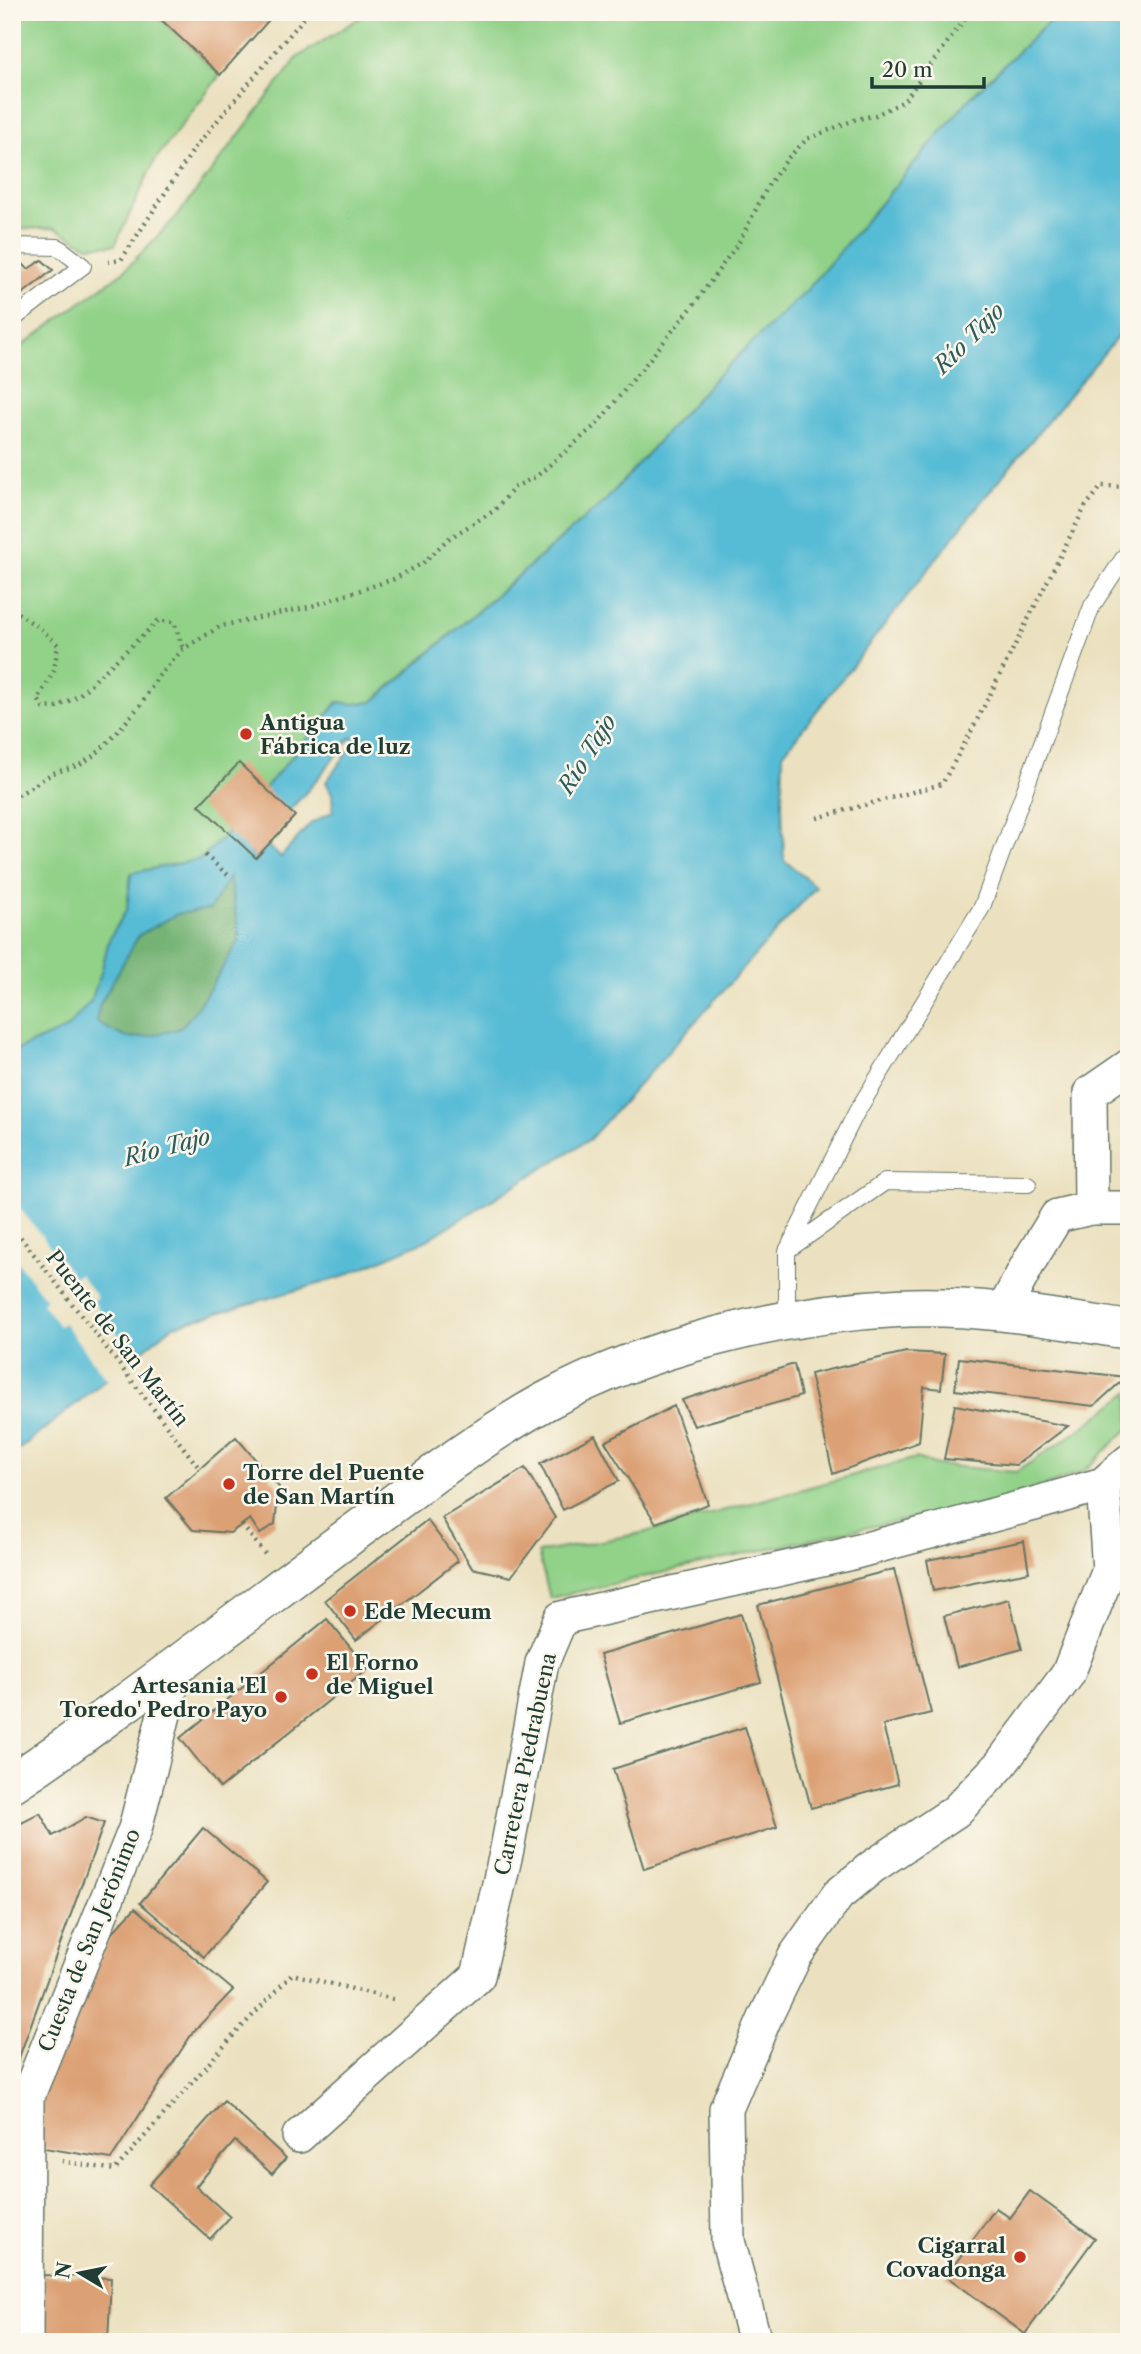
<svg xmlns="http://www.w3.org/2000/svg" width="1141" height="2354" viewBox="0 0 1141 2354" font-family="'Libre Caslon Text',serif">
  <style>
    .green { fill: #91d188; stroke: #58875e; stroke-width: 2 }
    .forest { fill: #74b374; stroke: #4a7854; stroke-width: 2 }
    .water { fill: #57bbd5; stroke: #3b7c84; stroke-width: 2; fill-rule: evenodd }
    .pier { fill: #ebe1c0 }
    .building { fill: #dca074 }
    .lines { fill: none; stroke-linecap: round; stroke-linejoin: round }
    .lane-casing { stroke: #667665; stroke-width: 18 }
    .street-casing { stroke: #667665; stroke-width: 36 }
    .secondary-casing { stroke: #667665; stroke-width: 41 }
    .path { stroke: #667665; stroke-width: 4.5; stroke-dasharray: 2 5; stroke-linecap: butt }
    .lane { stroke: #fff; stroke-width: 16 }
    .street { stroke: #fff; stroke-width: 33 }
    .secondary { stroke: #fff; stroke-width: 38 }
    .poi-dot { fill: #c8321e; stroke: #fbf7ec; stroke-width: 2.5 }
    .labels { text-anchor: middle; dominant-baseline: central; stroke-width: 5; stroke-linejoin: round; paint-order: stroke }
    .poi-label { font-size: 21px; font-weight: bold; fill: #1f3d34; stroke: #fbf7ec; text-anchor: start }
    .street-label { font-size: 21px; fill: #1f3d34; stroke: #fbf7ec }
    .water-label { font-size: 23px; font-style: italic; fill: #2d5c5c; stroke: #fbf7ec }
  </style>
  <rect width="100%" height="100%" fill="#fbf7ec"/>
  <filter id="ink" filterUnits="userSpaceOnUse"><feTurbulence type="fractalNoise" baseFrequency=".0143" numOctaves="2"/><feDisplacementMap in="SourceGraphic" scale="14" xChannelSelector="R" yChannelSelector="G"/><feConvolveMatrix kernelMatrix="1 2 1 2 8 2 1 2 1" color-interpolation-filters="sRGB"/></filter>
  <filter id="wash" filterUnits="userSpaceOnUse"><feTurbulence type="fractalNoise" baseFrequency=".00686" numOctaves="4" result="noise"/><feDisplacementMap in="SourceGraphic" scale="28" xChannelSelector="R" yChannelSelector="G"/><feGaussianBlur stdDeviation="1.57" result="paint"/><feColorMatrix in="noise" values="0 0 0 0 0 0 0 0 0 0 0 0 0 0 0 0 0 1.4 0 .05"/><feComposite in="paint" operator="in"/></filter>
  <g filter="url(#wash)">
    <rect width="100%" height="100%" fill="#ebe1c0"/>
    <g class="green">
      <polygon points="12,12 153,12 220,75 155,160 115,245 88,246 55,228 12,229"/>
      <polygon points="369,12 1059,12 970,98 807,290 715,378 606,500 372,702 353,704 338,702 228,832 201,859 131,873 127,909 109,940 101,973 91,1001 66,1029 12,1052 12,353 124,271 178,215 298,57"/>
      <polygon points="1129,1392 1129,1428 1084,1471 1011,1499 839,1533 550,1598 538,1553 642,1533 916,1458 937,1465 1016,1472 1081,1429"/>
    </g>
    <path class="forest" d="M229,876L240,939C230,956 192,1022 177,1029C173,1032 166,1032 162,1034C132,1042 120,1038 95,1021L100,1004L139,935L177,914L210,909Z"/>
    <path class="water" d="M1059,12H1129V323L981,502L783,754L782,806L784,860L816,887L590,1139L427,1240L339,1278L173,1326L12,1455V1052L66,1029L91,1001L101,973L109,940L127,909L131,873L201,859L228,832L338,702L353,704L373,702L606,500L715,378L807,290L970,98ZM351,737L359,743L356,750L350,749L326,782L332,794L333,811L310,824L281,857L267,845L256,858L250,853L309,789ZM229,877L240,939C229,956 192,1022 178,1029C173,1031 166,1032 162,1033C132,1042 120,1038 96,1021L100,1004L139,935L177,914L210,909Z"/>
    <polygon class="pier" points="12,1198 74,1277 79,1274 97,1297 93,1301 137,1359 109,1382 64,1323 59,1326 42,1303 46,1299 12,1255"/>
    <g id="blocks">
      <g class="building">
        <polygon points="153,12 276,12 220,75"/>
        <polygon points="17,258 28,269 42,260 53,270 12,302 12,261"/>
        <polygon points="239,763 295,816 256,858 199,805"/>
        <polygon points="906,1352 945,1354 941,1389 924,1387 919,1442 833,1474 810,1374"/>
        <polygon points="959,1358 1126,1377 1094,1406 955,1390"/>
        <polygon points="794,1364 801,1396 694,1426 682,1400"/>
        <polygon points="955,1405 1068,1426 1016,1465 944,1459"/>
        <polygon points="674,1406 708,1504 656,1523 605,1442"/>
        <polygon points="595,1435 619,1481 563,1510 540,1464"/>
        <polygon points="236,1437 279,1487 275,1524 260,1534 250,1519 230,1533 193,1530 166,1498"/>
        <polygon points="525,1468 555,1518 511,1577 472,1568 442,1518"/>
        <polygon points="427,1520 458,1561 356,1640 325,1600"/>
        <polygon points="1024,1541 1029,1572 933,1591 927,1560"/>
        <polygon points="894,1569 931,1713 883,1725 898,1784 811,1808 758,1605"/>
        <polygon points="1009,1599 1022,1649 957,1667 944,1616"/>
        <polygon points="741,1614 761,1682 620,1723 600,1655"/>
        <polygon points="327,1619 368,1669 220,1788 180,1738"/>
        <polygon points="745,1727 777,1827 644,1869 613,1769"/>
        <polygon points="40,1813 53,1836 86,1817 104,1823 13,2074 12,1828"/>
        <polygon points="203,1828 267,1882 204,1957 140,1903"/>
        <polygon points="135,1908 233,1990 193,2032 111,2159 38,2147 38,2101 74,2012 111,1934"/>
        <polygon points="224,2101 286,2158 272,2174 235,2141 196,2186 230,2217 210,2239 149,2185"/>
        <polygon points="1030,2191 1095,2238 1025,2334 946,2276 996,2208 1010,2218"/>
        <polygon points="42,2275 111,2278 108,2342 39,2342"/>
      </g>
    </g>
  </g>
  <g filter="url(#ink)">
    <use href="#blocks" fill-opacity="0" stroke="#667665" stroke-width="2"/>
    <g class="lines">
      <g class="lane-casing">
        <g id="lane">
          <polyline points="12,246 58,247 83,266 12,320"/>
          <polyline points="789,1249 885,1182 1028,1184"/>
          <polyline points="787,1322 787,1251 856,1113 982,907 1092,606 1129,550"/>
        </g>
      </g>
      <g class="street-casing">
        <g id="street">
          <polyline points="1091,1208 1090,1093 1129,1066"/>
          <polyline points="1003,1311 1030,1260 1057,1216 1091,1208 1129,1208"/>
          <polyline points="299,2136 478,1976 507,1849 542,1663 561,1618 844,1555 1034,1504 1103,1484 1129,1461"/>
          <polyline points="26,2342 27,2098 135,1829 176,1667"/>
          <polyline points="755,2342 728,2241 726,2109 765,2018 795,1956 838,1895 872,1867 956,1811 1000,1765 1068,1674 1109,1570 1103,1484"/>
        </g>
      </g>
      <g class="secondary-casing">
        <path id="secondary" d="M12,1783C48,1760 82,1735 116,1710C208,1644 297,1574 389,1507C440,1469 490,1432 546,1401C646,1347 783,1313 897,1308C975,1304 1052,1318 1129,1330"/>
      </g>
      <g class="path">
        <polyline points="108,262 121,260 196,146 309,12"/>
        <polyline points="12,609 42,630 58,645 54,671 38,699 43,708 57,707 78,696 158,621 174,622 183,649"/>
        <polyline points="12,799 53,773 80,765 97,753 115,735 141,704 158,677 183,649 221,626 309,607 394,579 423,563 448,539 495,510 515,487 537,476 597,424 692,307 739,242 769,184 789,157 807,139 854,120 876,115 904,101 970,12"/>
        <polyline points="817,818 942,784 973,728 1085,507 1102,486 1129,487"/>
        <polyline points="205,855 229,876"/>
        <polyline points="12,1226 200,1469"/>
        <polyline points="242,1525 265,1554"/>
        <polyline points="62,2161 115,2170 233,2036 292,1974 397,2000"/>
      </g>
      <use href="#lane" class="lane"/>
      <use href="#street" class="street"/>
      <use href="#secondary" class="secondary"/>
    </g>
  </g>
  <g class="poi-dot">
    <circle cx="246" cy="734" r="7"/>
    <circle cx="229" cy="1484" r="7"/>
    <circle cx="350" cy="1611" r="7"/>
    <circle cx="312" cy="1674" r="7"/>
    <circle cx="281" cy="1697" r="7"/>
    <circle cx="1020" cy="2257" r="7"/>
  </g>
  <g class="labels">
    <g class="poi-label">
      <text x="260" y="722">Antigua<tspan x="260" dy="24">Fábrica de luz</tspan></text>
      <text x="243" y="1472">Torre del Puente<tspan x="243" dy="24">de San Martín</tspan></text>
      <text x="364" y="1611">Ede Mecum</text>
      <text x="326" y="1662">El Forno<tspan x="326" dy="24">de Miguel</tspan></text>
      <text x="267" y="1685" text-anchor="end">Artesania 'El<tspan x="267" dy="24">Toredo' Pedro Payo</tspan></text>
      <text x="1006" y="2245" text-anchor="end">Cigarral<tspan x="1006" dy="24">Covadonga</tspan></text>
    </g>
    <g class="street-label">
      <text transform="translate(118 1338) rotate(52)">Puente de San Martín</text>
      <text transform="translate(525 1764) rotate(-78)">Carretera Piedrabuena</text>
      <text transform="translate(89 1940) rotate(-68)">Cuesta de San Jerónimo</text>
    </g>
    <g class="water-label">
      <text transform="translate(969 338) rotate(-45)">Río Tajo</text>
      <text transform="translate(587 754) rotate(-58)">Río Tajo</text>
      <text transform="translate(167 1147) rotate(-15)">Río Tajo</text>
    </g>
  </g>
  <rect width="1141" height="2354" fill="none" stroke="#fbf7ec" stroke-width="42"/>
  <g transform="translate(80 2273) rotate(280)" stroke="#fbf7ec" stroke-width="5" paint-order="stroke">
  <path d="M0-5L12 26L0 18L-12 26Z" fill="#1f3d34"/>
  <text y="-10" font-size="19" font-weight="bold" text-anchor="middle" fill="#1f3d34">N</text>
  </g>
  <path d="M872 77v10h112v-10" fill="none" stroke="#1f3d34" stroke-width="3.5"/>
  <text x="882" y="77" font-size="21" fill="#1f3d34" stroke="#fbf7ec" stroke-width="5" paint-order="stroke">20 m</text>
</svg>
